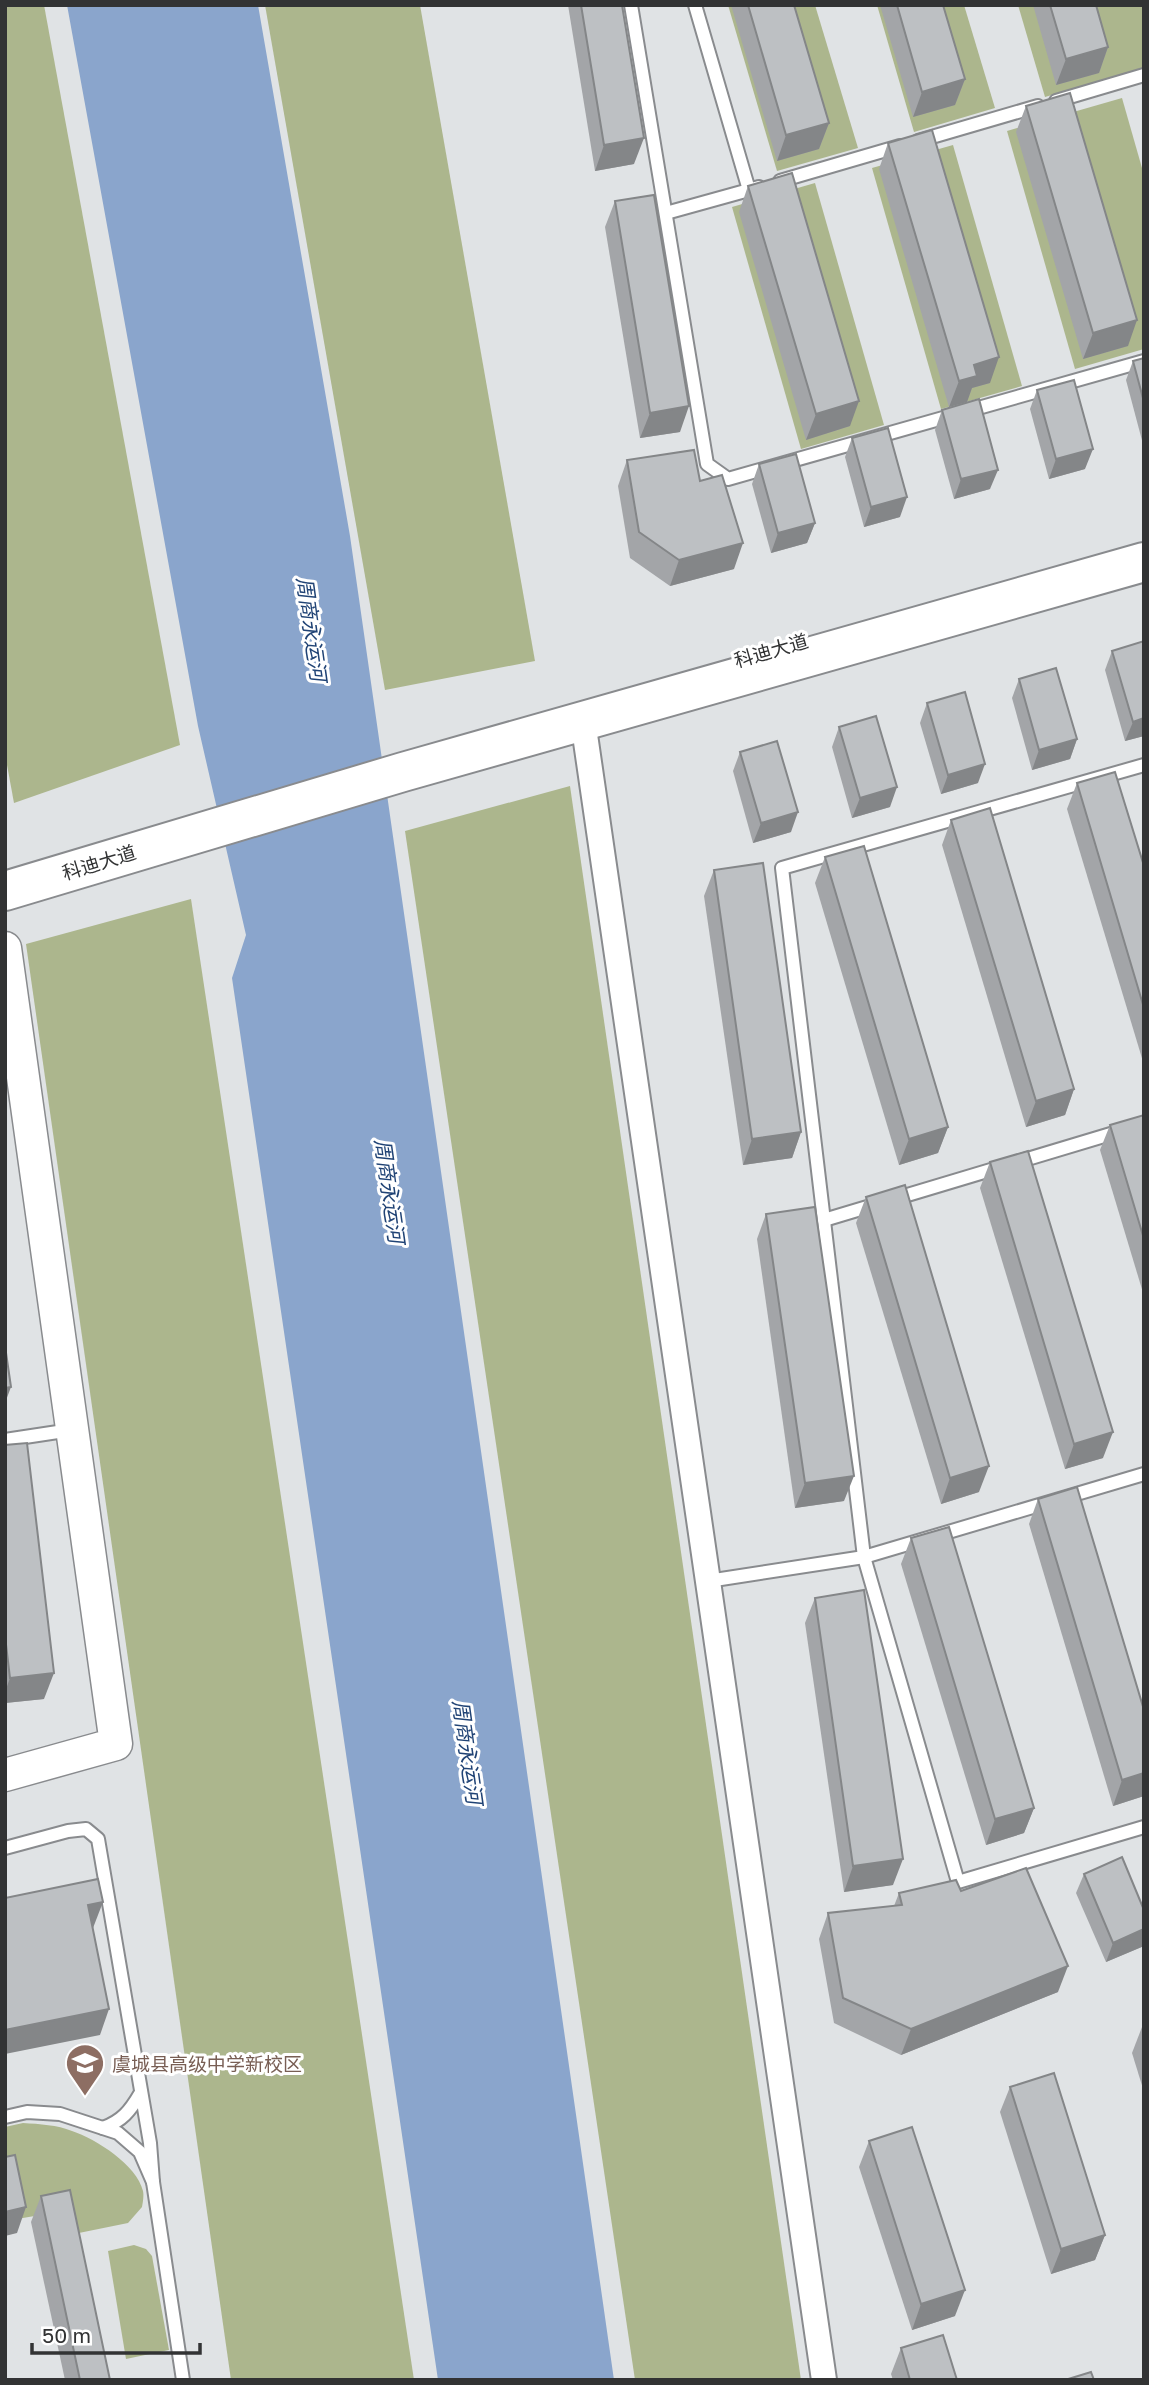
<svg xmlns="http://www.w3.org/2000/svg" width="1149" height="2385" viewBox="0 0 1149 2385" font-family="'Golos Text','Noto Sans SC',sans-serif">
  <style>
    .green { fill: #acb68d }
    .water { fill: #8aa5cc }
    .lines { fill: none; stroke-linecap: round; stroke-linejoin: round }
    .service-casing { stroke: #898b8e; stroke-width: 16 }
    .minor-casing { stroke: #898b8e; stroke-width: 28 }
    .tertiary-casing { stroke: #898b8e; stroke-width: 35 }
    .primary-casing { stroke: #898b8e; stroke-width: 42 }
    .service { stroke: #fff; stroke-width: 12 }
    .minor { stroke: #fff; stroke-width: 24 }
    .tertiary { stroke: #fff; stroke-width: 32 }
    .primary { stroke: #fff; stroke-width: 38 }
    .wall { fill: #a3a5a8 }
    .shaded-wall { fill: #848688 }
    .building { fill: #bdc0c3; stroke: #848688; stroke-width: 2 }
    .labels { text-anchor: middle; dominant-baseline: central; stroke-width: 6; stroke-linejoin: round; paint-order: stroke }
    .street-label { font-size: 19px; fill: #323334; stroke: #fff }
    .education-label { font-size: 19px; fill: #785e54; stroke: #fff; text-anchor: start }
    .water-label { font-size: 21px; font-style: italic; fill: #204375; stroke: #fff }
  </style>
  <rect width="100%" height="100%" fill="#e0e3e5"/>
  <g class="green">
    <polygon points="5,5 44,5 180,745 14,803 5,754"/>
    <polygon points="265,5 420,5 535,661 385,690"/>
    <polygon points="728,5 815,5 858,148 777,171"/>
    <polygon points="877,5 964,5 995,108 914,132"/>
    <polygon points="1018,5 1144,5 1144,68 1045,97"/>
    <polygon points="1122,98 1144,175 1144,349 1075,369 1007,131"/>
    <polygon points="953,145 1022,386 941,409 872,168"/>
    <polygon points="815,183 884,425 801,449 732,207"/>
    <polygon points="570,786 801,2380 635,2380 405,831"/>
    <polygon points="191,899 414,2380 231,2380 26,944"/>
    <path d="M23,2123C40,2124 57,2125 72,2131C96,2139 137,2165 143,2191C144,2195 143,2202 142,2207L128,2223L69,2235L64,2211L17,2219L5,2177V2127Z"/>
    <polygon points="134,2245 146,2249 152,2256 169,2350 126,2359 108,2251"/>
  </g>
  <polygon class="water" points="67,5 258,5 350,536 614,2380 438,2380 232,978 246,935 198,726"/>
  <g class="lines">
    <g class="service-casing">
      <g id="service">
        <polyline points="631,5 707,464 728,479 1144,361"/>
        <polyline points="695,5 749,190 759,187"/>
        <polyline points="1056,101 1144,75"/>
        <polyline points="918,141 1038,106"/>
        <polyline points="780,181 900,146"/>
        <polyline points="666,213 749,190"/>
        <polyline points="1144,765 782,868 864,1557 958,1882 1144,1827"/>
        <polyline points="824,1220 1144,1124"/>
        <polyline points="5,1440 71,1430"/>
        <polyline points="708,1581 864,1557 1144,1474"/>
        <polyline points="5,1848 68,1831 86,1829 98,1839 150,2143 153,2182"/>
        <polyline points="5,2117 27,2112 60,2114 118,2133 140,2152 153,2182 183,2380"/>
        <path d="M103,2128C122,2121 130,2111 140,2094"/>
      </g>
    </g>
    <g class="minor-casing">
      <polyline id="minor" points="583,721 824,2380"/>
    </g>
    <g class="tertiary-casing">
      <polyline id="tertiary" points="5,948 116,1744 5,1775"/>
    </g>
    <g class="primary-casing">
      <polyline id="primary" points="5,891 403,772 1144,562"/>
    </g>
    <use href="#service" class="service"/>
    <use href="#minor" class="minor"/>
    <use href="#tertiary" class="tertiary"/>
    <use href="#primary" class="primary"/>
  </g>
  <g class="wall">
    <polygon points="568,5 622,5 634,164 595,171"/>
    <polygon points="731,5 794,5 829,123 819,149 777,161"/>
    <polygon points="880,5 943,5 965,79 955,105 913,117"/>
    <polygon points="1033,5 1096,5 1108,47 1099,73 1056,85"/>
    <polygon points="1026,106 1128,346 1083,359 1016,132"/>
    <polygon points="888,143 990,383 972,388 967,402 949,407 879,169"/>
    <polygon points="748,186 850,426 806,440 739,212"/>
    <polygon points="615,201 680,432 640,438 605,227"/>
    <polygon points="1144,358 1144,448 1126,380 1133,361"/>
    <polygon points="1037,390 1085,469 1049,479 1030,409"/>
    <polygon points="942,410 990,489 954,499 935,430"/>
    <polygon points="852,438 900,517 864,527 845,457"/>
    <polygon points="627,460 700,481 734,569 670,586 630,558 618,486"/>
    <polygon points="759,464 815,523 807,543 771,553 752,484"/>
    <polygon points="1112,651 1144,736 1125,741 1105,670"/>
    <polygon points="1019,679 1077,739 1070,759 1032,770 1012,698"/>
    <polygon points="927,703 978,783 941,794 920,723"/>
    <polygon points="839,727 890,807 852,818 832,747"/>
    <polygon points="740,752 791,832 753,843 733,771"/>
    <polygon points="1077,783 1144,866 1144,1065 1067,809"/>
    <polygon points="951,820 1074,1089 1065,1115 1026,1127 942,845"/>
    <polygon points="825,857 948,1127 938,1153 899,1165 815,883"/>
    <polygon points="714,870 801,1132 792,1158 743,1165 704,896"/>
    <polygon points="1144,1115 1144,1296 1100,1150 1110,1125"/>
    <polygon points="990,1162 1103,1458 1065,1469 980,1188"/>
    <polygon points="866,1197 979,1492 941,1504 856,1223"/>
    <polygon points="766,1214 844,1501 795,1508 757,1239"/>
    <polygon points="5,1445 44,1699 5,1703"/>
    <polygon points="1038,1499 1144,1710 1144,1796 1113,1806 1029,1524"/>
    <polygon points="911,1538 1034,1808 1024,1833 986,1845 901,1564"/>
    <polygon points="815,1598 893,1885 844,1892 805,1623"/>
    <polygon points="1084,1874 1144,1946 1106,1962 1076,1893"/>
    <polygon points="961,1891 1058,1992 901,2055 834,2023 819,1939 828,1913 894,1906 899,1893"/>
    <polygon points="1142,2027 1144,2027 1144,2092 1132,2053"/>
    <polygon points="1010,2087 1105,2235 1095,2260 1051,2274 1000,2112"/>
    <polygon points="869,2141 955,2316 912,2330 859,2167"/>
    <polygon points="41,2196 110,2380 65,2380 31,2222"/>
    <polygon points="901,2348 957,2380 893,2380 891,2374"/>
  </g>
  <g class="shaded-wall">
    <polygon points="1108,47 1099,73 1056,85 1066,59"/>
    <polygon points="965,79 955,105 913,117 922,92"/>
    <polygon points="829,123 819,149 777,161 786,135"/>
    <polygon points="644,138 634,164 595,171 604,145"/>
    <polygon points="1137,320 1128,346 1083,359 1093,333"/>
    <polygon points="999,357 990,383 972,388 967,402 949,407 959,381 974,365"/>
    <polygon points="859,401 850,426 806,440 816,414"/>
    <polygon points="689,406 680,432 640,438 650,413"/>
    <polygon points="1093,449 1085,469 1049,479 1056,459"/>
    <polygon points="998,470 990,489 954,499 961,479"/>
    <polygon points="907,497 900,517 864,527 871,507"/>
    <polygon points="815,523 807,543 771,553 778,533"/>
    <polygon points="743,543 734,569 670,586 679,560"/>
    <polygon points="1144,718 1144,736 1125,741 1133,722"/>
    <polygon points="1077,739 1070,759 1032,770 1039,750"/>
    <polygon points="985,764 978,783 941,794 948,775"/>
    <polygon points="897,787 890,807 852,818 860,798"/>
    <polygon points="798,812 791,832 753,843 761,823"/>
    <polygon points="1074,1089 1065,1115 1026,1127 1036,1101"/>
    <polygon points="948,1127 938,1153 899,1165 909,1139"/>
    <polygon points="801,1132 792,1158 743,1165 752,1139"/>
    <polygon points="11,1387 5,1403 5,1388"/>
    <polygon points="1113,1432 1103,1458 1065,1469 1074,1444"/>
    <polygon points="989,1466 979,1492 941,1504 950,1478"/>
    <polygon points="854,1476 844,1501 795,1508 805,1483"/>
    <polygon points="54,1673 44,1699 5,1703 5,1692 10,1678"/>
    <polygon points="1144,1773 1144,1796 1113,1806 1122,1780"/>
    <polygon points="1034,1808 1024,1833 986,1845 995,1819"/>
    <polygon points="903,1859 893,1885 844,1892 853,1866"/>
    <polygon points="103,1902 93,1928 79,1931 88,1905"/>
    <polygon points="1144,1929 1144,1946 1106,1962 1113,1943"/>
    <polygon points="1068,1966 1058,1992 901,2055 911,2029"/>
    <polygon points="109,2009 100,2035 5,2054 5,2030"/>
    <polygon points="26,2207 17,2233 5,2236 5,2212"/>
    <polygon points="1105,2235 1095,2260 1051,2274 1061,2249"/>
    <polygon points="965,2290 955,2316 912,2330 921,2304"/>
  </g>
  <g class="building">
    <polygon points="581,5 622,5 644,138 604,145"/>
    <polygon points="748,5 794,5 829,123 786,135"/>
    <polygon points="897,5 943,5 965,79 922,92"/>
    <polygon points="1050,5 1096,5 1108,47 1066,59"/>
    <polygon points="1070,93 1137,320 1093,333 1026,106"/>
    <polygon points="932,130 999,357 974,365 977,376 959,381 888,143"/>
    <polygon points="792,173 859,401 816,414 748,186"/>
    <polygon points="654,195 689,406 650,413 615,201"/>
    <polygon points="1144,358 1144,402 1133,361"/>
    <polygon points="1074,380 1093,449 1056,459 1037,390"/>
    <polygon points="979,399 998,470 961,479 942,410"/>
    <polygon points="888,428 907,497 871,507 852,438"/>
    <polygon points="694,450 700,481 722,475 743,543 679,560 639,532 627,460"/>
    <polygon points="796,454 815,523 778,533 759,464"/>
    <polygon points="1144,641 1144,718 1133,722 1112,651"/>
    <polygon points="1056,668 1077,739 1039,750 1019,679"/>
    <polygon points="965,692 985,764 948,775 927,703"/>
    <polygon points="876,716 897,787 860,798 839,727"/>
    <polygon points="777,741 798,812 761,823 740,752"/>
    <polygon points="1115,772 1144,866 1144,1008 1077,783"/>
    <polygon points="990,808 1074,1089 1036,1101 951,820"/>
    <polygon points="864,846 948,1127 909,1139 825,857"/>
    <polygon points="763,863 801,1132 752,1139 714,870"/>
    <polygon points="1144,1115 1144,1239 1110,1125"/>
    <polygon points="1028,1151 1113,1432 1074,1444 990,1162"/>
    <polygon points="905,1185 989,1466 950,1478 866,1197"/>
    <polygon points="815,1207 854,1476 805,1483 766,1214"/>
    <polygon points="5,1346 11,1387 5,1388"/>
    <polygon points="27,1443 54,1673 10,1678 5,1636 5,1445"/>
    <polygon points="1077,1487 1144,1710 1144,1773 1122,1780 1038,1499"/>
    <polygon points="949,1527 1034,1808 995,1819 911,1538"/>
    <polygon points="864,1590 903,1859 853,1866 815,1598"/>
    <polygon points="1122,1857 1144,1910 1144,1929 1113,1943 1084,1874"/>
    <polygon points="1026,1868 1068,1966 911,2029 843,1998 828,1913 902,1905 899,1893 956,1880 961,1891"/>
    <polygon points="98,1879 103,1902 88,1905 109,2009 5,2030 5,1898"/>
    <polygon points="1054,2073 1105,2235 1061,2249 1010,2087"/>
    <polygon points="912,2127 965,2290 921,2304 869,2141"/>
    <polygon points="15,2155 26,2207 5,2212 5,2157"/>
    <polygon points="70,2190 110,2380 80,2380 41,2196"/>
    <polygon points="943,2335 957,2380 910,2380 901,2348"/>
    <polygon points="1091,2372 1094,2380 1065,2380"/>
  </g>
  <defs>
    <g id="school-pin" transform="scale(2.0125)"><path d="M0 17L-7.5 6A9.5 9.5 0 1 1 7.5 6Z" fill="#8d6e63" stroke="#fff"/><path d="M0-5L7-2L0 1L-7-2ZM-4 1L0 2.5L4 1V4Q0 6-4 4Z" fill="#fff"/></g>
  </defs>
  <g fill-rule="evenodd">
    <use href="#school-pin" x="85" y="2063"/>
  </g>
  <g class="labels">
    <g class="street-label">
      <text transform="translate(771 650) rotate(-16)">科迪大道</text>
      <text transform="translate(99 862) rotate(-17)">科迪大道</text>
    </g>
    <g class="education-label">
      <text x="112" y="2063">虞城县高级中学新校区</text>
    </g>
    <g class="water-label">
      <text transform="translate(312 629) rotate(82)">周商永运河</text>
      <text transform="translate(390 1191) rotate(82)">周商永运河</text>
      <text transform="translate(468 1752) rotate(82)">周商永运河</text>
    </g>
  </g>
  <rect width="1149" height="2385" fill="none" stroke="#323334" stroke-width="14"/>
  <path d="M32 2343v10h168v-10" fill="none" stroke="#323334" stroke-width="3.5"/>
  <text x="42" y="2343" font-size="21" fill="#323334" stroke="#ffffff" stroke-width="5" paint-order="stroke">50 m</text>
</svg>
